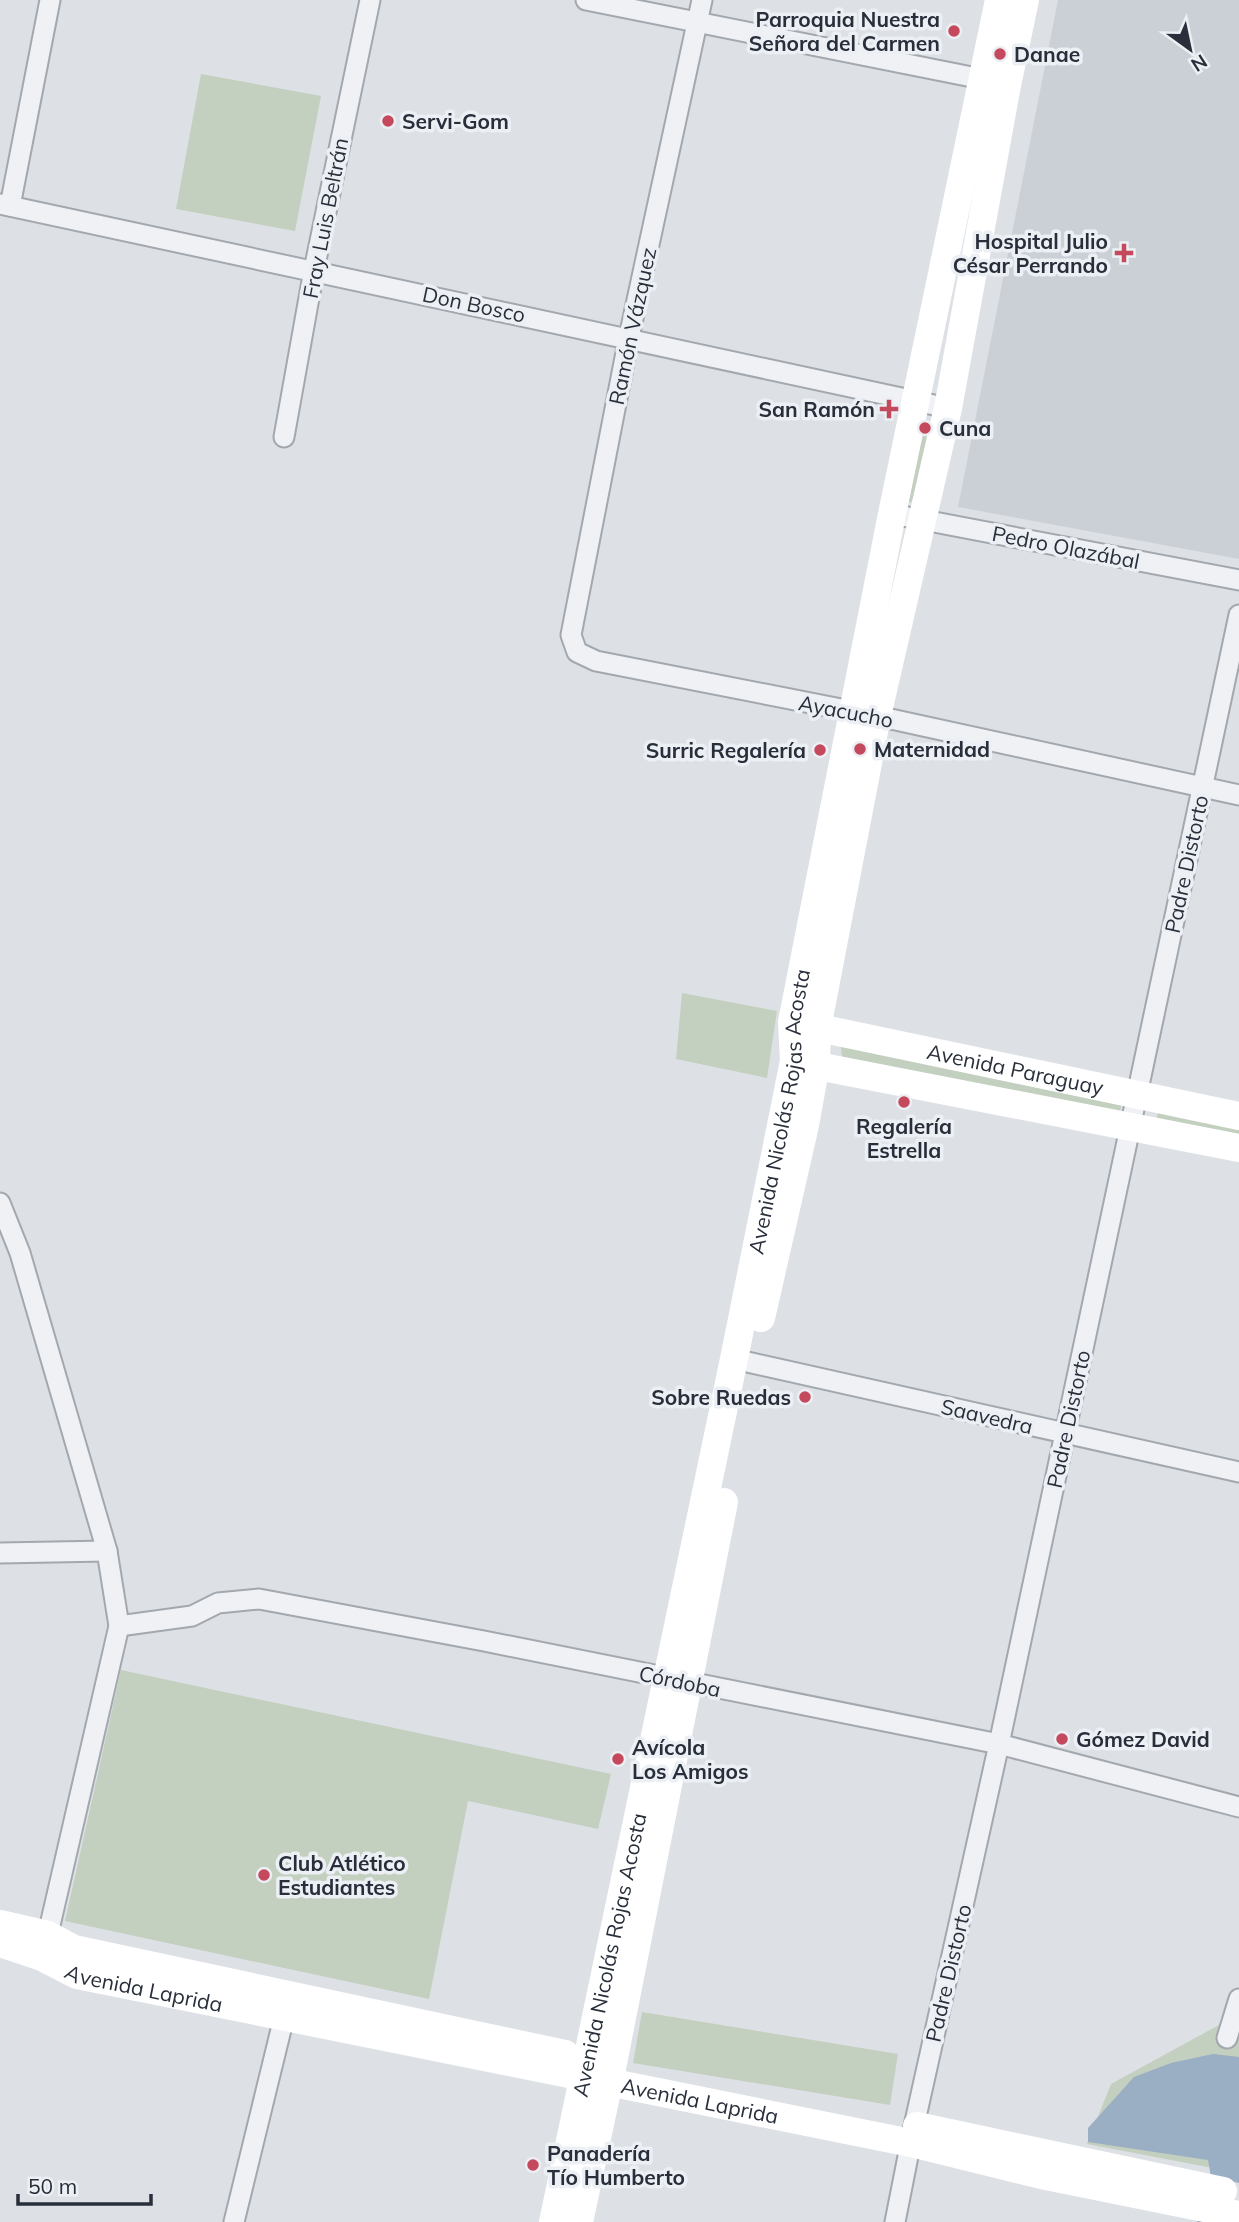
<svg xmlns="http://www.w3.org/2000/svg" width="1239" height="2222" viewBox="0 0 1239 2222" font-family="Mulish,sans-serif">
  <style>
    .built { fill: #cbd0d7 }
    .green { fill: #c3cfbf }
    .water { fill: #9aaec4 }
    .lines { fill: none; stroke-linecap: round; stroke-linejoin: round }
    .street-casing { stroke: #a3a8af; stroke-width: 23 }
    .street { stroke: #eff1f5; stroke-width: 19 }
    .secondary { stroke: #fff; stroke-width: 28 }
    .poi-dot { fill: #c4495c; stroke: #eceff4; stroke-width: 2.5 }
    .labels { text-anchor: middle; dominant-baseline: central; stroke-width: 7; stroke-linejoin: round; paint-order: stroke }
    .poi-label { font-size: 21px; font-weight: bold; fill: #282f3b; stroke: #eceff4; text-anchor: start }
    .street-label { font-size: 21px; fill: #282f3b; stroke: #eceff4 }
  </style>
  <rect width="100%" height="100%" fill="#dde1e6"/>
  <polygon class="built" points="1058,0 1239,0 1239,559 958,507"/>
  <g class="green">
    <polygon points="201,74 321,96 295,231 176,209"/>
    <polygon points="921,423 932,425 916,503 903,501"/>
    <polygon points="682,993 777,1011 767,1078 676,1059"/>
    <polygon points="845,1043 1122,1102 1119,1116 842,1057 841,1047"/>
    <polygon points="1160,1106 1239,1123 1239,1138 1156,1120"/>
    <polygon points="121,1670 611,1774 598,1829 468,1801 429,1999 65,1921"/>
    <polygon points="642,2012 898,2054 890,2105 633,2063"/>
    <polygon points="1239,2014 1239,2173 1087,2144 1111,2084"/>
  </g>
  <polygon class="water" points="1213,2054 1239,2057 1239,2183 1226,2180 1214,2222 1197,2222 1211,2177 1208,2160 1088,2142 1088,2128 1134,2077 1171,2063"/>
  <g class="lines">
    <g class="street-casing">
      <g id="street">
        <polyline points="586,0 992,81"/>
        <polyline points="702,0 629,337 571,635 577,652 596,661 877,716 1239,795"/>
        <polyline points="0,204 948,408"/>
        <polyline points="10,206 50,0"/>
        <polyline points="284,437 314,270 370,0"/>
        <polyline points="892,514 1239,580"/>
        <polyline points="0,1203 20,1253 107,1551 119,1626 45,1947"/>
        <polyline points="734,1359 1239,1472"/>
        <polyline points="0,1553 107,1551"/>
        <polyline points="119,1626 192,1616 218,1603 259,1599 484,1641 999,1744 1239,1807"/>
        <polyline points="1227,2038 1239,1999"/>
        <polyline points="234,2222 287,2005"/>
        <polyline points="895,2222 914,2126 999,1744 1239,615"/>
      </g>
    </g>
    <use href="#street" class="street"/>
    <g class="secondary">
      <path id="s1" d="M800,1024L1239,1116"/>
      <polyline points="797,1062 1239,1148"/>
      <polyline points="761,1318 805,1125 816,1064 817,1028 877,716 948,408 1007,85 1025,0"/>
      <polyline points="0,1924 48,1935 74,1949 565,2054"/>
      <path id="s2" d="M0,1943L42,1957L77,1975L911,2143L1041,2175L1239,2215"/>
      <polyline points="917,2126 1223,2191"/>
      <path id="s3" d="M553,2222L734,1359L794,1061L792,1022L892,514L999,0"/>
      <polyline points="579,2222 613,2063 724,1502"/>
    </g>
  </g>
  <g class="poi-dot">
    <circle cx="954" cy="31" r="7"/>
    <circle cx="1000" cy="54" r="7"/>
    <circle cx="388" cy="121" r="7"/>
    <path d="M1120.5 242.5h7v7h7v7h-7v7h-7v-7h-7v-7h7z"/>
    <path d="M885.5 398.5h7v7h7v7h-7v7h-7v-7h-7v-7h7z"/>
    <circle cx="925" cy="428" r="7"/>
    <circle cx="860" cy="749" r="7"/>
    <circle cx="820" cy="750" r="7"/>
    <circle cx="904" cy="1102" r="7"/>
    <circle cx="805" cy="1397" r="7"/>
    <circle cx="1062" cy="1739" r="7"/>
    <circle cx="618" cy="1759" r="7"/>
    <circle cx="264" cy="1875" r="7"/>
    <circle cx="533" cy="2165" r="7"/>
  </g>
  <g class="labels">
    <g class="poi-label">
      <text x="940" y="19" text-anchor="end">Parroquia Nuestra<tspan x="940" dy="24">Señora del Carmen</tspan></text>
      <text x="1014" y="54">Danae</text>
      <text x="402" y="121">Servi-Gom</text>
      <text x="1108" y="241" text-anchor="end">Hospital Julio<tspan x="1108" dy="24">César Perrando</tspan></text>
      <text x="875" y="409" text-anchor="end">San Ramón</text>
      <text x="939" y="428">Cuna</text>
      <text x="874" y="749">Maternidad</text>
      <text x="806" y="750" text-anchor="end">Surric Regalería</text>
      <text x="904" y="1126" text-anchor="middle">Regalería<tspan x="904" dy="24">Estrella</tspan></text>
      <text x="791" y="1397" text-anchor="end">Sobre Ruedas</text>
      <text x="1076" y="1739">Gómez David</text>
      <text x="632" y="1747">Avícola<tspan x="632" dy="24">Los Amigos</tspan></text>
      <text x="278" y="1863">Club Atlético<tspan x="278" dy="24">Estudiantes</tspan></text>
      <text x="547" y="2153">Panadería<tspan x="547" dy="24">Tío Humberto</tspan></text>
    </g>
    <g class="street-label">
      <text transform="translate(325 218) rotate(-79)">Fray Luis Beltrán</text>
      <text transform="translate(474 304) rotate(12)">Don Bosco</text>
      <text transform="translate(632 326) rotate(-78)">Ramón Vázquez</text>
      <text transform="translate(1066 547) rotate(11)">Pedro Olazábal</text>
      <text transform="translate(846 711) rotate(11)">Ayacucho</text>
      <text transform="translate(1186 864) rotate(-78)">Padre Distorto</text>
      <text stroke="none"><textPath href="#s1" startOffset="220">Avenida Paraguay</textPath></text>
      <text stroke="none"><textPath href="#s3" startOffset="1134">Avenida Nicolás Rojas Acosta</textPath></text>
      <text transform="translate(987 1416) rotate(13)">Saavedra</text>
      <text transform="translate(1068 1419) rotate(-78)">Padre Distorto</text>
      <text transform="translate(680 1681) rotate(12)">Córdoba</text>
      <text stroke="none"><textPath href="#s3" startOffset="273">Avenida Nicolás Rojas Acosta</textPath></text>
      <text transform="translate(948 1973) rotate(-77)">Padre Distorto</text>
      <text stroke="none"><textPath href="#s2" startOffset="152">Avenida Laprida</textPath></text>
      <text stroke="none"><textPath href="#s2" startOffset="719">Avenida Laprida</textPath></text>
    </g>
  </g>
  <g transform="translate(1190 49) rotate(147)" stroke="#eceff4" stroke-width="5" paint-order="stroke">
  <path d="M0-5L12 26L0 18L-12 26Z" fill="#282f3b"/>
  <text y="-10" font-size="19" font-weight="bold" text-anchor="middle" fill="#282f3b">N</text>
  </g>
  <path d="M18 2194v10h133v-10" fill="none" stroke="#282f3b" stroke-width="3.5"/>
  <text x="28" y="2194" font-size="21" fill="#282f3b" stroke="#eceff4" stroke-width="5" paint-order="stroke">50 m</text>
</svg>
